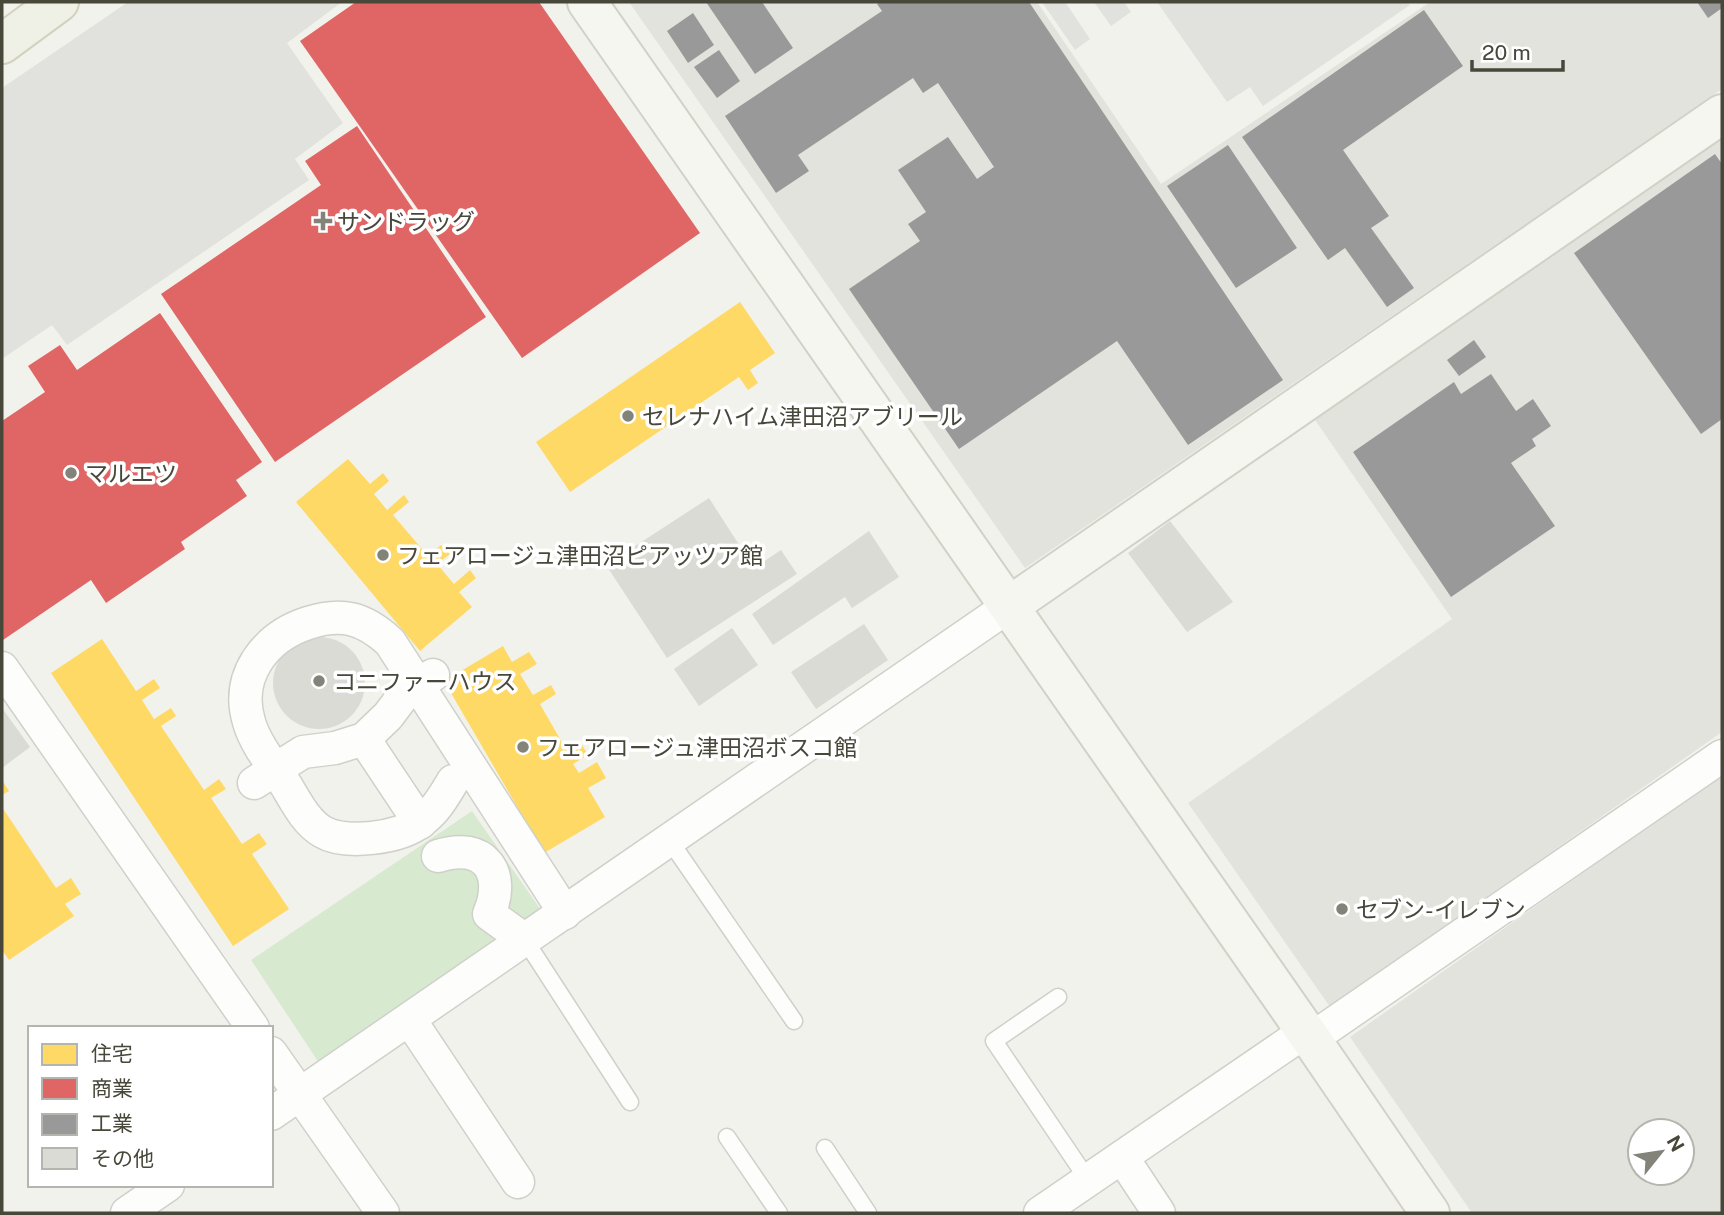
<svg xmlns="http://www.w3.org/2000/svg" width="1724" height="1215" viewBox="0 0 1724 1215" font-family="'Public Sans','Noto Sans JP',sans-serif">
  <style>
    .industrial { fill: #e3e3dd; fill-rule: evenodd }
    .green { fill: #d7ead0 }
    .parking { fill: #e1e1dd }
    .homes { fill: #ffd966 }
    .shops { fill: #e06666 }
    .industry { fill: #999 }
    .building { fill: #dbdbd6 }
    .lines { fill: none; stroke-linecap: round; stroke-linejoin: round }
    .lane-casing { stroke: #d0d0cb; stroke-width: 19 }
    .street-casing { stroke: #d0d0cb; stroke-width: 35 }
    .secondary-casing { stroke: #d1d2c6; stroke-width: 42 }
    .primary-casing { stroke: #d1d2bd; stroke-width: 42 }
    .lane { stroke: #fdfdfc; stroke-width: 16 }
    .street { stroke: #fdfdfc; stroke-width: 32 }
    .secondary { stroke: #f6f6f1; stroke-width: 38 }
    .primary { stroke: #f0f1e6; stroke-width: 38 }
    .poi-dot { fill: #838379; stroke: #fff; stroke-width: 2.5 }
    .labels { text-anchor: middle; dominant-baseline: central; stroke-width: 7; stroke-linejoin: round; paint-order: stroke }
    .poi-label { font-size: 23px; fill: #47473a; stroke: #fff; text-anchor: start }
  </style>
  <rect width="100%" height="100%" fill="#f2f2ed"/>
  <g class="industrial">
    <polygon points="629,2 1037,2 1161,184 1430,2 1722,2 1722,89 1025,568"/>
    <polygon points="1722,131 1722,732 1330,1007 1188,803 1452,619 1311,414"/>
    <path d="M1722,775V1213H1472L1350,1037ZM1640,1131H1682V1173H1640Z"/>
  </g>
  <polygon class="green" points="472,811 543,913 319,1063 251,960"/>
  <g class="parking">
    <polygon points="128,2 342,2 287,43 343,123 295,159 309,180 67,345 52,325 2,359 2,88"/>
    <polygon points="1042,2 1065,2 1090,39 1075,50"/>
    <polygon points="1094,2 1124,2 1131,12 1111,26"/>
    <polygon points="1157,2 1407,2 1410,5 1263,106 1250,87 1227,102"/>
  </g>
  <g class="homes">
    <polygon points="740,302 775,353 750,370 758,383 748,390 739,377 570,492 536,442"/>
    <polygon points="348,459 370,484 383,473 389,481 374,494 387,510 404,495 409,502 393,515 428,556 441,545 450,554 437,564 454,584 470,570 476,578 459,592 472,607 420,651 296,502"/>
    <polygon points="102,639 136,691 154,679 160,688 142,700 154,719 171,708 176,716 161,726 204,790 219,779 226,789 211,798 242,844 259,833 267,844 252,854 289,909 233,946 51,673"/>
    <polygon points="503,646 512,662 529,652 537,664 520,674 533,695 551,685 556,694 540,704 567,751 581,743 588,755 573,764 579,773 597,762 606,778 588,788 605,817 544,853 444,681"/>
    <polygon points="2,780 9,791 2,795"/>
    <polygon points="2,807 56,888 71,878 81,894 65,904 74,916 9,960 2,950"/>
  </g>
  <g class="shops">
    <polygon points="356,2 539,2 700,233 522,358 300,41"/>
    <polygon points="357,126 486,317 275,462 161,294 321,185 305,161"/>
    <polygon points="160,313 262,462 236,480 247,496 181,542 185,549 106,603 91,580 3,640 2,421 45,392 28,366 60,345 77,370"/>
  </g>
  <g class="industry">
    <polygon points="706,2 762,2 793,48 755,74"/>
    <polygon points="881,2 1029,2 1283,380 1188,445 1117,341 959,449 849,289 920,241 908,224 926,212 898,170 948,137 977,179 994,167 938,83 923,93 913,78 798,155 809,171 776,193 725,116 882,11 877,4"/>
    <polygon points="1697,2 1722,2 1722,8 1708,18"/>
    <polygon points="1424,10 1463,66 1343,150 1389,216 1371,228 1414,288 1387,307 1345,248 1328,260 1242,137"/>
    <polygon points="693,13 714,45 688,63 667,31"/>
    <polygon points="719,50 740,81 717,98 694,67"/>
    <polygon points="1228,145 1297,248 1236,288 1167,186"/>
    <polygon points="1715,154 1722,164 1722,419 1701,434 1574,253"/>
    <polygon points="1474,340 1486,357 1459,376 1447,360"/>
    <polygon points="1491,374 1516,411 1533,399 1551,426 1532,439 1536,446 1511,463 1555,526 1451,597 1353,452 1454,382 1461,394"/>
  </g>
  <g class="building">
    <polygon points="709,498 754,568 781,550 797,574 667,658 606,565"/>
    <polygon points="1170,521 1233,602 1187,632 1128,553"/>
    <polygon points="869,531 899,577 852,608 845,597 773,645 752,614"/>
    <polygon points="864,624 888,660 816,709 791,672"/>
    <polygon points="732,628 758,665 699,706 674,669"/>
    <circle cx="319" cy="683" r="46"/>
    <polygon points="2,708 30,747 2,768"/>
  </g>
  <g class="lines">
    <g class="lane-casing">
      <g id="lane">
        <polyline points="670,841 794,1021"/>
        <polyline points="525,940 630,1102"/>
        <polyline points="1058,997 994,1041 1088,1180"/>
        <polyline points="727,1137 779,1213"/>
        <polyline points="825,1148 868,1213"/>
      </g>
    </g>
    <g class="street-casing">
      <g id="street">
        <polyline points="2,668 253,1028"/>
        <polyline points="364,739 420,823"/>
        <path d="M453,781C444,796 435,812 420,822C400,838 345,845 323,832C305,822 294,798 284,782C271,763 255,743 249,722C235,676 265,637 308,623C342,612 364,618 390,642L565,913"/>
        <polyline points="254,783 303,752 335,748 364,739 388,716 406,692 433,675"/>
        <path d="M438,856C484,841 507,872 489,914L525,940"/>
        <polyline points="410,1020 518,1182"/>
        <polyline points="1311,1039 1722,756"/>
        <polyline points="271,1053 383,1213"/>
        <polyline points="271,1114 1009,606"/>
        <polyline points="1122,1157 1159,1213"/>
        <polyline points="127,1213 168,1185"/>
        <polyline points="1040,1213 1306,1031"/>
      </g>
    </g>
    <g class="secondary-casing">
      <g id="secondary">
        <polyline points="587,2 1311,1039 1430,1213"/>
        <polyline points="1009,606 1722,114"/>
      </g>
    </g>
    <g class="primary-casing">
      <polyline id="primary" points="2,44 59,2"/>
    </g>
    <use href="#lane" class="lane"/>
    <use href="#street" class="street"/>
    <use href="#secondary" class="secondary"/>
    <use href="#primary" class="primary"/>
  </g>
  <g class="poi-dot">
    <path d="M319.5 210.5h7v7h7v7h-7v7h-7v-7h-7v-7h7z"/>
    <circle cx="628" cy="416" r="7"/>
    <circle cx="71" cy="473" r="7"/>
    <circle cx="383" cy="555" r="7"/>
    <circle cx="319" cy="681" r="7"/>
    <circle cx="523" cy="747" r="7"/>
    <circle cx="1342" cy="909" r="7"/>
  </g>
  <g class="labels">
    <g class="poi-label">
      <text x="337" y="221">サンドラッグ</text>
      <text x="642" y="416">セレナハイム津田沼アブリール</text>
      <text x="85" y="473">マルエツ</text>
      <text x="397" y="555">フェアロージュ津田沼ピアッツア館</text>
      <text x="333" y="681">コニファーハウス</text>
      <text x="537" y="747">フェアロージュ津田沼ボスコ館</text>
      <text x="1356" y="909">セブン-イレブン</text>
    </g>
  </g>
  <rect width="1724" height="1215" fill="none" stroke="#47473a" stroke-width="7"/>
  <rect x="28" y="1026" width="245" height="161" fill="#ffffff" stroke="#b5b5b0" stroke-width="2"/>
  <rect x="42" y="1044" width="35" height="21" fill="#ffd966" stroke="#b5b5b0" stroke-width="2"/>
  <text x="91" y="1061" font-size="21" fill="#47473a">住宅</text>
  <rect x="42" y="1078" width="35" height="21" fill="#e06666" stroke="#b5b5b0" stroke-width="2"/>
  <text x="91" y="1096" font-size="21" fill="#47473a">商業</text>
  <rect x="42" y="1114" width="35" height="21" fill="#999999" stroke="#b5b5b0" stroke-width="2"/>
  <text x="91" y="1131" font-size="21" fill="#47473a">工業</text>
  <rect x="42" y="1148" width="35" height="21" fill="#dbdbd6" stroke="#b5b5b0" stroke-width="2"/>
  <text x="91" y="1166" font-size="21" fill="#47473a">その他</text>
  <g transform="translate(1661 1152) rotate(60)"><circle r="33" fill="#ffffff" stroke="#b5b5b0" stroke-width="2"/>
  <path d="M0-5L12 26L0 18L-12 26Z" fill="#838379"/>
  <text y="-10" font-size="19" font-weight="bold" text-anchor="middle" fill="#47473a">N</text>
  </g>
  <path d="M1472 60v10h91v-10" fill="none" stroke="#47473a" stroke-width="3.5"/>
  <text x="1482" y="60" font-size="21" fill="#47473a" stroke="#ffffff" stroke-width="5" paint-order="stroke">20 m</text>
</svg>
